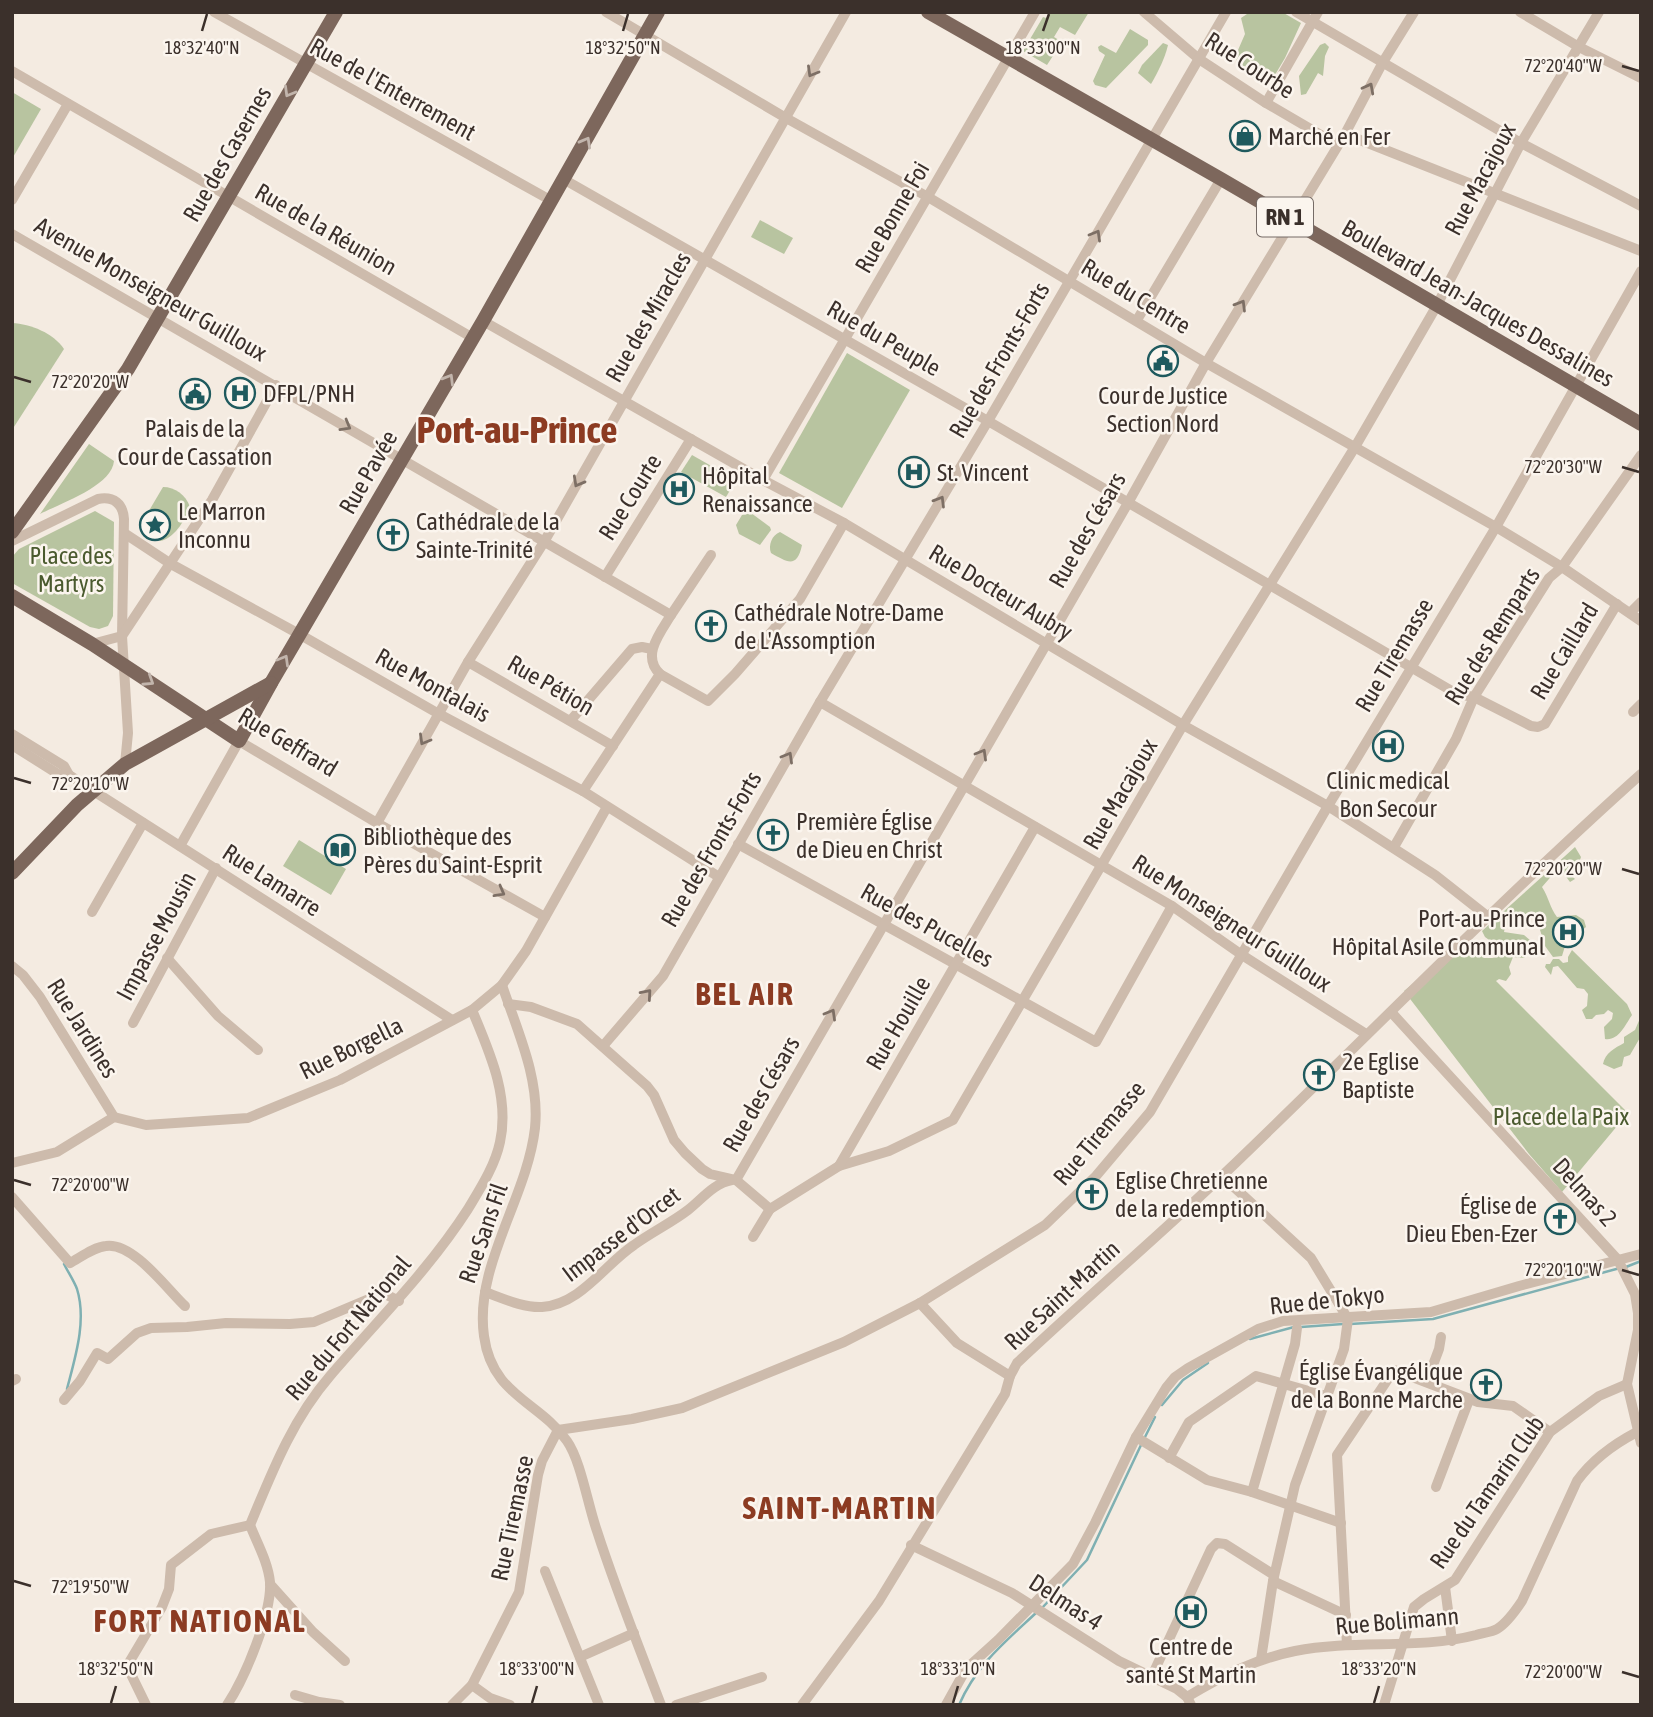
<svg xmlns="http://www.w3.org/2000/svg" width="1653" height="1717" viewBox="0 0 1653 1717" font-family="'Asap Condensed',sans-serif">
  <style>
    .green { fill: #b8c4a0 }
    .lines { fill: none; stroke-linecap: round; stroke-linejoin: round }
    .stream { stroke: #7fb0b2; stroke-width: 2.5 }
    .minor { stroke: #cdbbac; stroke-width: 10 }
    .major { stroke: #7d675c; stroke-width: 14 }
    .oneway { stroke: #7d6f65 }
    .oneway2 { stroke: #c2b5ac }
    .ticks { fill: none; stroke: #3b302b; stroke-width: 2.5 }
    .labels { text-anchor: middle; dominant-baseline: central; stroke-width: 5; stroke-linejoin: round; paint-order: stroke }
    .shield { fill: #fbf5ee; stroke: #756b66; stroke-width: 2 }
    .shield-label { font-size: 23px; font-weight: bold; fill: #3b302b }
    .street-label { font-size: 24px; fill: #3b302b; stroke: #fbf5ee }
    .poi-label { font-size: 24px; fill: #3b302b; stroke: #fbf5ee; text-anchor: start }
    .park-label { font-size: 24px; fill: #4a5a2e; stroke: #fbf5ee }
    .district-label { font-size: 32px; font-weight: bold; letter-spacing: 2px; fill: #8c3b22; stroke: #fbf5ee }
    .town-label { font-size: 38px; font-weight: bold; fill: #8c3b22; stroke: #fbf5ee }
    .ticks-label { font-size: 18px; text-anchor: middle; fill: #3b302b; stroke: #fbf5ee; stroke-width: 5; stroke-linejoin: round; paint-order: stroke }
  </style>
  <rect width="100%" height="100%" fill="#f4ebe1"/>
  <g class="green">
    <polygon points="1050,12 1089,12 1075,35 1060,27 1054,37 1062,42 1047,65 1023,51 1043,17 1046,18"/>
    <polygon points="1250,12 1282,12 1301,23 1285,58 1269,85 1266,86 1241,69 1235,57 1245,34 1241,18"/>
    <polygon points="1130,29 1148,40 1148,45 1106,88 1095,85 1093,81 1105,55 1099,51 1098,47 1101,45 1116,53"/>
    <path d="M1163,43L1168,45C1165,58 1158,72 1151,84L1138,73L1142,65Z"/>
    <polygon points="1325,43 1329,47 1325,56 1323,76 1318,73 1306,94 1301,95 1299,76 1320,45"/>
    <polygon points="12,92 41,109 12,159"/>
    <polygon points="760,220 793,238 784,254 751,237"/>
    <path d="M12,323C31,324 53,333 64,349L12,430Z"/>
    <polygon points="847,353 910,390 842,508 779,473"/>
    <path d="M89,444L114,461C112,486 61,503 40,514Z"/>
    <polygon points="692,455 736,480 726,497 681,472"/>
    <path d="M163,487C175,487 186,495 190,507C185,520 174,539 160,541L142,531L140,526Z"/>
    <polygon points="95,511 114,522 113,616 108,626 99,629 90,627 12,583 12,557 19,549"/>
    <polygon points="751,513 770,527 771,530 760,545 739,534 736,525 742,515"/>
    <path d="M780,532L802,545C797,569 787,562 771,553C768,545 772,535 780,532Z"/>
    <polygon points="299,840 346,869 331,895 283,866"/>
    <path d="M1575,847L1581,857L1578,866L1571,875L1575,879L1570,882L1564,874L1555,872L1542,887C1549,898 1550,908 1557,917L1576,915L1584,920L1586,927L1566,943L1562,956L1553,957L1545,946L1536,917L1530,913L1521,915L1505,927L1504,932L1524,935L1531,941L1530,950L1524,958L1513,957L1509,967L1511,974L1506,981L1499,979L1496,981L1628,1113L1562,1192L1529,1154L1404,991L1460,945L1464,949L1470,942L1476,941L1478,951L1484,958H1493L1500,954L1499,947L1485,937L1482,931Z"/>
    <path d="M1572,950L1627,1004L1632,1015C1625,1025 1619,1041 1605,1039L1604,1027L1612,1019L1613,1013L1608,1010L1604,1014L1596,1015L1592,1019H1586L1582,1010L1587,1006L1588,994L1584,989L1577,988L1558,966L1553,967L1551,975L1545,967L1546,964H1550L1553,959H1559L1563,963L1568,962V957Z"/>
    <path d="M1641,1016V1036L1630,1055L1624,1057L1622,1066L1614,1069L1603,1064C1605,1053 1615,1048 1624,1043V1037L1635,1030Z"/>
  </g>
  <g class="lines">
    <g class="stream">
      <path d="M64,1264C68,1272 74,1281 77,1289C87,1321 75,1358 67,1389"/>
      <polyline points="1626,1267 1641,1261"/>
      <polyline points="1350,1324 1433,1319 1620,1268"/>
      <polyline points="1301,1327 1343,1324"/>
      <polyline points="1250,1339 1294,1327"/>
      <polyline points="1162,1405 1183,1380 1208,1363"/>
      <polyline points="1144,1439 1155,1417"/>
      <polyline points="1042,1608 1087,1560 1141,1445"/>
      <path d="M959,1705C977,1664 1005,1642 1037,1612"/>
    </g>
    <g class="minor">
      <polyline points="214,12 552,201"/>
      <polyline points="606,12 786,118 928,197 1206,363 1496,527 1562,567 1641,621"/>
      <polyline points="1144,12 1199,59 1266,103 1338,145"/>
      <polyline points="1296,12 1521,143 1641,206"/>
      <polyline points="1520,12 1579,47 1641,78"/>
      <polyline points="12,71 473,338"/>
      <polyline points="1266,103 1318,12"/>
      <polyline points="1345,134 1641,251"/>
      <polyline points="565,180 988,421 1457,694 1474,697 1531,726 1538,727 1545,724 1617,604"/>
      <polyline points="12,200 68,104"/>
      <path d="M12,234L671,615C660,633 641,656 660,674L583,791"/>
      <polyline points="1137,320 1221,179"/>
      <polyline points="483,321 763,480 844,523 1183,725 1328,806 1435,875 1487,916"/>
      <polyline points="763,480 1035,12"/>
      <polyline points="124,533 171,564 299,634 439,714 583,791 719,877"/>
      <path d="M12,541L98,499C114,496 123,504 124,519L122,636L128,733L125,764"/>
      <polyline points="605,577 691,439"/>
      <polyline points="1630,613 1641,602"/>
      <polyline points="671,615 711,555"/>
      <polyline points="92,644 122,636 212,500 276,385"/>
      <polyline points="468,662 613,746"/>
      <polyline points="660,674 708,701 735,674 800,599 844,523"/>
      <polyline points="820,702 1172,906 1242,955 1366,1034"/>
      <polyline points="1633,712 1641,704"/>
      <polyline points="571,720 632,649 642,647 652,649"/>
      <polyline points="12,734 64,766 69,775 92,790 452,1020"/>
      <polyline points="12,745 58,774 69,775"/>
      <polyline points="377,823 468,662 544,542 846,12"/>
      <polyline points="738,844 1096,1042 1172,906"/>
      <polyline points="180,846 239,741 377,823 545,917"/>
      <polyline points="1394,847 1456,739 1474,697 1549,578 1562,567 1641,455"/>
      <polyline points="92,912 143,823"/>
      <polyline points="167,958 218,1016 258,1050"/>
      <polyline points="12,966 23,975 40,997 114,1117"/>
      <path d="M502,985C517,1030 540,1078 535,1128C527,1198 474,1266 484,1336C492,1396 539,1401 567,1441C581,1461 588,1506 597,1531C616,1590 639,1647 661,1705"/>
      <polyline points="508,1004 531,1007 577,1024 647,1086 654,1095 674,1140 685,1153 702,1169 710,1174 736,1180 770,1209 839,1166 889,1151 953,1120 1183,725 1355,447 1436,307 1521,143 1599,12"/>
      <polyline points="1391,1012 1618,1260 1635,1294 1638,1313 1638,1330 1627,1384 1641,1443"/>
      <polyline points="133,1023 216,868"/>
      <polyline points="603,1046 663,976 820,702 988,421 1226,12"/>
      <polyline points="12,1163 57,1152 114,1117 146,1125 248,1118 340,1080 472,1010 502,985 526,951 607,807"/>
      <polyline points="839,1166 1035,827"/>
      <polyline points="1222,1176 1311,1258 1348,1319 1344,1349 1295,1485 1273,1581 1261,1659"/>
      <polyline points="736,1180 1128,503 1206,363 1345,134 1383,62 1414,12"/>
      <path d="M12,1197L70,1263C81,1257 94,1247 106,1246C133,1242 167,1289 185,1306"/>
      <polyline points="753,1237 770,1209"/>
      <path d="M485,1292C502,1298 523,1308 542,1307C581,1304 604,1265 634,1245C652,1232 671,1223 688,1210C702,1199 714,1183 732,1180"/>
      <polyline points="920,1303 957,1343 1010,1376"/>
      <polyline points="12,1381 16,1379"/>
      <polyline points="1427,1381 1439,1349 1441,1337"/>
      <polyline points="64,1400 80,1381 97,1353 108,1359 137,1333 151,1328 187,1327 226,1323 290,1324 314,1322 383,1293 399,1301"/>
      <polyline points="1136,1437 1207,1480 1252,1492 1341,1523"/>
      <polyline points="1169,1458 1189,1422 1256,1376 1326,1396"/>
      <polyline points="1436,1487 1469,1400"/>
      <polyline points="1252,1492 1295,1344 1297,1328"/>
      <polyline points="911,1545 1012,1593 1119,1661 1177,1689 1187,1697 1191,1705"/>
      <polyline points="545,1571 599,1705"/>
      <polyline points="1273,1581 1346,1615"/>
      <polyline points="270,1584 313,1632 345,1661"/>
      <polyline points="1445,1587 1452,1641"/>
      <polyline points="1347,1645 1337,1455 1394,1370 1478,1402 1513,1406 1550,1432"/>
      <polyline points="580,1657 634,1633"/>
      <polyline points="1151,1678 1211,1549 1217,1543 1225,1544 1274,1575"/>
      <polyline points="472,1685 490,1698 510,1705"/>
      <polyline points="295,1695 319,1702 340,1705"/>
      <path d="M1187,1697C1222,1676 1255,1659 1295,1651C1355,1639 1418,1650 1476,1635C1483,1633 1492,1632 1497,1629C1507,1623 1516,1610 1522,1601L1577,1481C1593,1459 1614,1444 1637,1432"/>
      <path d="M146,1705L127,1666L162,1607L169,1589L171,1565L211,1534L250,1525C272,1472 292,1420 330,1376C377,1321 428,1271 468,1209C480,1189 495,1166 500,1142C510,1096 489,1051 472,1010"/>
      <path d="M227,1705C245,1678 272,1613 270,1582C268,1562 257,1543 250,1525"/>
      <polyline points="452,1705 472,1685 519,1592 538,1475 542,1461 558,1430 632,1419 682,1408 844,1342 920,1303 1045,1225 1096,1176 1150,1112 1328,806 1496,527 1641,271"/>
      <polyline points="676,1705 762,1677"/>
      <path d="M802,1705L879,1601L1005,1394L1010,1376L1017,1363C1085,1299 1156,1238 1224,1174C1363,1041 1497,903 1641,774"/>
      <polyline points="946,1705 966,1669 998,1640 1073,1564 1095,1523 1136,1437 1166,1388 1175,1377 1188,1368 1258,1329 1283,1321 1431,1312 1519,1286 1641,1254"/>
      <polyline points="1384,1705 1414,1607 1424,1599 1455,1580 1550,1432 1599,1396 1627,1384"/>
    </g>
    <g class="major">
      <polyline points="928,12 1221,179 1641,424"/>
      <polyline points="12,532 128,369 336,12"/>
      <polyline points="12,596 92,644 239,741 271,683 483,321 658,12"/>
      <polyline points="12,873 77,805 125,764 271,683"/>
    </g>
  </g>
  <defs><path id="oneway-chevron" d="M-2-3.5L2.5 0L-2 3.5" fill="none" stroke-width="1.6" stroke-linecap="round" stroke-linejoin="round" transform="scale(1.75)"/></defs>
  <g class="oneway">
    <use href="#oneway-chevron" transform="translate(812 72) rotate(120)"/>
    <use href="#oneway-chevron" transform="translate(1369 88) rotate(-62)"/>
    <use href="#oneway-chevron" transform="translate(1096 235) rotate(-60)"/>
    <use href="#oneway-chevron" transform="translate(1241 305) rotate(-59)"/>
    <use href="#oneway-chevron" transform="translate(346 426) rotate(30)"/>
    <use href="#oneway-chevron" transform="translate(578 482) rotate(119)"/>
    <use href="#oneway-chevron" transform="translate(940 501) rotate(-59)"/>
    <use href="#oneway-chevron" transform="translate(424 740) rotate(120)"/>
    <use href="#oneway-chevron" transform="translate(982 754) rotate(-60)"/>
    <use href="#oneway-chevron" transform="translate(788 757) rotate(-60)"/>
    <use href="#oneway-chevron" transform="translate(500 892) rotate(29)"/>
    <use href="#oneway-chevron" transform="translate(647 994) rotate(-49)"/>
    <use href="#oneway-chevron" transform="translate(831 1014) rotate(-60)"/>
  </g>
  <g class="oneway2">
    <use href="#oneway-chevron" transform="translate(289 92) rotate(120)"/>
    <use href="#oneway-chevron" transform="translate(586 142) rotate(-61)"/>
    <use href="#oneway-chevron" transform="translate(449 379) rotate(-59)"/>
    <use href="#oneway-chevron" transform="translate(284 660) rotate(-60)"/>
    <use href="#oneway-chevron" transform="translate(149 681) rotate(33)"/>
  </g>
  <path class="ticks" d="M202,31L207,14M623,31L628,14M1043,31L1049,14M1622,66L1639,71M14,377L31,382M1622,467L1639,472M14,778L31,783M1622,869L1639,874M14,1180L31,1185M1622,1270L1639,1275M14,1581L31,1586M1622,1672L1639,1677M111,1703L116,1686M532,1703L537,1686M953,1703L958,1686M1374,1703L1379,1686"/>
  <defs>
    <g id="shop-ring" transform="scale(1.575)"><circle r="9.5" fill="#fbf5ee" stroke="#1f5a5e" stroke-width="1.5"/><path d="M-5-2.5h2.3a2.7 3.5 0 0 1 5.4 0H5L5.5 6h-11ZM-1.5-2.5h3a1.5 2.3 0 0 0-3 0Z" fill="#1f5a5e"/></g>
    <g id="civic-ring" transform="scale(1.575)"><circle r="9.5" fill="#fbf5ee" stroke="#1f5a5e" stroke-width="1.5"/><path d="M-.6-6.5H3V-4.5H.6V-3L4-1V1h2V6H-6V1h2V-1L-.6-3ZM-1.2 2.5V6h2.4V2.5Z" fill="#1f5a5e"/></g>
    <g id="hospital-ring" transform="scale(1.575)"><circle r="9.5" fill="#fbf5ee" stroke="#1f5a5e" stroke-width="1.5"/><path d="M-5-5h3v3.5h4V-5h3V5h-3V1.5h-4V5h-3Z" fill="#1f5a5e"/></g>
    <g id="sight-ring" transform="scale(1.575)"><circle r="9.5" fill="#fbf5ee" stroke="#1f5a5e" stroke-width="1.5"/><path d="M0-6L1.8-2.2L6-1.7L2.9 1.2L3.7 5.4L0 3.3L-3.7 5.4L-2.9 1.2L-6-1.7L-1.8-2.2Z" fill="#1f5a5e"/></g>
    <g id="church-ring" transform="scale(1.575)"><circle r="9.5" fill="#fbf5ee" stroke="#1f5a5e" stroke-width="1.5"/><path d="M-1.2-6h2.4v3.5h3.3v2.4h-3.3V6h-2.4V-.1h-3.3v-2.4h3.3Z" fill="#1f5a5e"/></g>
    <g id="library-ring" transform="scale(1.575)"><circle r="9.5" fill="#fbf5ee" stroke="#1f5a5e" stroke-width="1.5"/><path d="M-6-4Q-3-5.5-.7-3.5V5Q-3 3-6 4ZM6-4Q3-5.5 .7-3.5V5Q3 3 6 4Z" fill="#1f5a5e"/></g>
  </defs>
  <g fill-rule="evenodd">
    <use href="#shop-ring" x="1245" y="136"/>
    <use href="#civic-ring" x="1163" y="361"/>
    <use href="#hospital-ring" x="240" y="393"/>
    <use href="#civic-ring" x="195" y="394"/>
    <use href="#hospital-ring" x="914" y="472"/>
    <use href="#hospital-ring" x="679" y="489"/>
    <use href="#sight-ring" x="155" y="525"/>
    <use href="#church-ring" x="393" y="535"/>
    <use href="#church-ring" x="711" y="626"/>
    <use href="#hospital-ring" x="1388" y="746"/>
    <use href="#church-ring" x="773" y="835"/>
    <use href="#library-ring" x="340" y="850"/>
    <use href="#hospital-ring" x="1568" y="932"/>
    <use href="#church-ring" x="1319" y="1075"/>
    <use href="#church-ring" x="1092" y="1194"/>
    <use href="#church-ring" x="1560" y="1219"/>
    <use href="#church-ring" x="1486" y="1385"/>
    <use href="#hospital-ring" x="1191" y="1612"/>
  </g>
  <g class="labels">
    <rect class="shield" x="1257" y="197.5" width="56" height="39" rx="5"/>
    <g class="shield-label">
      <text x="1285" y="217">RN 1</text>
    </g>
    <g class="street-label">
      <text transform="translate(1250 65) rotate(33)">Rue Courbe</text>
      <text transform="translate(393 89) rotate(29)">Rue de l'Enterrement</text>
      <text transform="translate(227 154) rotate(-60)">Rue des Casernes</text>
      <text transform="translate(1480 179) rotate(-62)">Rue Macajoux</text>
      <text transform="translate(892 217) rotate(-60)">Rue Bonne Foi</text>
      <text transform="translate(326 229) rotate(30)">Rue de la Réunion</text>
      <text transform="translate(151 289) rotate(30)">Avenue Monseigneur Guilloux</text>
      <text transform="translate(1136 296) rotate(31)">Rue du Centre</text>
      <text transform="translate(1478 303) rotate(30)">Boulevard Jean-Jacques Dessalines</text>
      <text transform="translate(648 317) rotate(-60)">Rue des Miracles</text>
      <text transform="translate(884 338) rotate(30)">Rue du Peuple</text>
      <text transform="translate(999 360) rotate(-60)">Rue des Fronts-Forts</text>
      <text transform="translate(368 472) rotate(-60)">Rue Pavée</text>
      <text transform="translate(630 497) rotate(-58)">Rue Courte</text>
      <text transform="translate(1087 530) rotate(-60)">Rue des Césars</text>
      <text transform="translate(1001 592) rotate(31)">Rue Docteur Aubry</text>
      <text transform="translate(1492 636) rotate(-58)">Rue des Remparts</text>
      <text transform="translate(1564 651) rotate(-59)">Rue Caillard</text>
      <text transform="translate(1394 655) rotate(-59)">Rue Tiremasse</text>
      <text transform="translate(433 685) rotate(29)">Rue Montalais</text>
      <text transform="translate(551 685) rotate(30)">Rue Pétion</text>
      <text transform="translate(288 742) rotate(31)">Rue Geffrard</text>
      <text transform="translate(1120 794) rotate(-60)">Rue Macajoux</text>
      <text transform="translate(711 849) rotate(-60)">Rue des Fronts-Forts</text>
      <text transform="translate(272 880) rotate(33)">Rue Lamarre</text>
      <text transform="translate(1232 923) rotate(33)">Rue Monseigneur Guilloux</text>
      <text transform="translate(927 925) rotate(29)">Rue des Pucelles</text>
      <text transform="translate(156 936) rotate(-62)">Impasse Mousin</text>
      <text transform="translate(898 1023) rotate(-60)">Rue Houille</text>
      <text transform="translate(83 1028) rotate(58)">Rue Jardines</text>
      <text transform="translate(351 1048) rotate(-26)">Rue Borgella</text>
      <text transform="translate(761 1094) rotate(-60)">Rue des Césars</text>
      <text transform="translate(1099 1133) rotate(-50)">Rue Tiremasse</text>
      <text transform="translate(1585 1192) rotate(48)">Delmas 2</text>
      <text transform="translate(483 1233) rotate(-71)">Rue Sans Fil</text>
      <text transform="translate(621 1234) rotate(-37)">Impasse d'Orcet</text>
      <text transform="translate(1062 1295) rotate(-43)">Rue Saint-Martin</text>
      <text transform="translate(1327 1300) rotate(-6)">Rue de Tokyo</text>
      <text transform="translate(348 1328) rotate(-50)">Rue du Fort National</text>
      <text transform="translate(1487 1492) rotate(-55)">Rue du Tamarin Club</text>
      <text transform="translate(512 1518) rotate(-78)">Rue Tiremasse</text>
      <text transform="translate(1066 1602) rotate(33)">Delmas 4</text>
      <text transform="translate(1397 1621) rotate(-5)">Rue Bolimann</text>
    </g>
    <g class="poi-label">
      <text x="1268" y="136">Marché en Fer</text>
      <text x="263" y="393">DFPL/PNH</text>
      <text x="1163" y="395" text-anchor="middle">Cour de Justice<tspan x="1163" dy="28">Section Nord</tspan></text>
      <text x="195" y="428" text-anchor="middle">Palais de la<tspan x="195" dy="28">Cour de Cassation</tspan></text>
      <text x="937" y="472">St. Vincent</text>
      <text x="702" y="475">Hôpital<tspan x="702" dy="28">Renaissance</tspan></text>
      <text x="178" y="511">Le Marron<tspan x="178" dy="28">Inconnu</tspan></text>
      <text x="416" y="521">Cathédrale de la<tspan x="416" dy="28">Sainte-Trinité</tspan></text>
      <text x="734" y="612">Cathédrale Notre-Dame<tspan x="734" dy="28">de L'Assomption</tspan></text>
      <text x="1388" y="780" text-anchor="middle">Clinic medical<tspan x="1388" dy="28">Bon Secour</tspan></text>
      <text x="796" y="821">Première Église<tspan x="796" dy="28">de Dieu en Christ</tspan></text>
      <text x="363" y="836">Bibliothèque des<tspan x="363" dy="28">Pères du Saint-Esprit</tspan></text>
      <text x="1545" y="918" text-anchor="end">Port-au-Prince<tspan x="1545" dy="28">Hôpital Asile Communal</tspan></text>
      <text x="1342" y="1061">2e Eglise<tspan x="1342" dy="28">Baptiste</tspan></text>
      <text x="1115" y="1180">Eglise Chretienne<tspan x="1115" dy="28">de la redemption</tspan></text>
      <text x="1537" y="1205" text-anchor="end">Église de<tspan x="1537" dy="28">Dieu Eben-Ezer</tspan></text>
      <text x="1463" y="1371" text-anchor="end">Église Évangélique<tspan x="1463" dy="28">de la Bonne Marche</tspan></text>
      <text x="1191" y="1646" text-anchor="middle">Centre de<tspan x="1191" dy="28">santé St Martin</tspan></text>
    </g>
    <g class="park-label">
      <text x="71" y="555">Place des<tspan x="71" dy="28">Martyrs</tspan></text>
      <text x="1561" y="1116">Place de la Paix</text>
    </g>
    <g class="district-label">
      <text x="745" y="993">BEL AIR</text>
      <text x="840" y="1507">SAINT-MARTIN</text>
      <text x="200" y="1620">FORT NATIONAL</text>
    </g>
    <g class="town-label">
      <text x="517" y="429">Port-au-Prince</text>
    </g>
  </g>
  <g class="ticks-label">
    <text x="202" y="54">18°32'40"N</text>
    <text x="623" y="54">18°32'50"N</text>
    <text x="1043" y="54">18°33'00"N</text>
    <text x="1563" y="72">72°20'40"W</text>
    <text x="90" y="388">72°20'20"W</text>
    <text x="1563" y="473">72°20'30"W</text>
    <text x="90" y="790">72°20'10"W</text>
    <text x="1563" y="875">72°20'20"W</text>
    <text x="90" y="1191">72°20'00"W</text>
    <text x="1563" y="1276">72°20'10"W</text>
    <text x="90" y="1593">72°19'50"W</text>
    <text x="116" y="1675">18°32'50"N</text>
    <text x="537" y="1675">18°33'00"N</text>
    <text x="958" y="1675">18°33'10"N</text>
    <text x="1379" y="1675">18°33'20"N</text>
    <text x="1563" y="1678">72°20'00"W</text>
  </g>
  <rect width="1653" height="1717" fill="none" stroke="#3b302b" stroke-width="28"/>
</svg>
